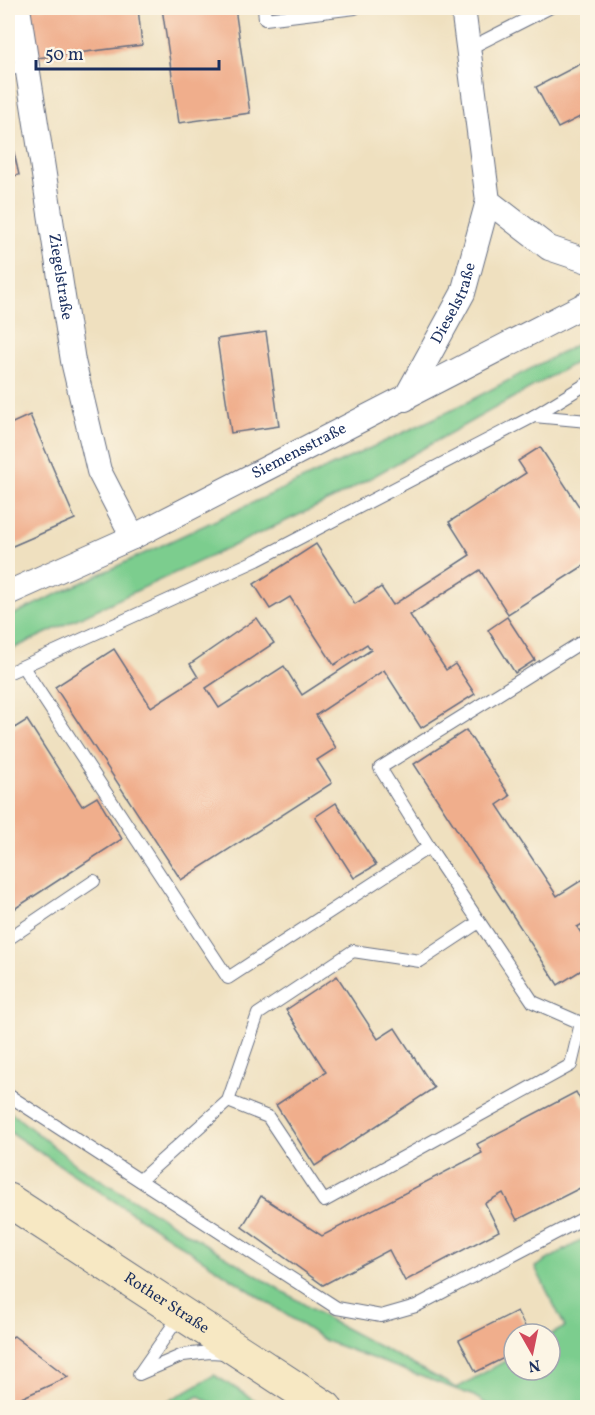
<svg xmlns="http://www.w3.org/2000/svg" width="595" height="1415" viewBox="0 0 595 1415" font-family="Vollkorn,serif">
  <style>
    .green { fill: #7bcd8e; stroke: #4b7e76; stroke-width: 1.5 }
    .building { fill: #f0ae8c }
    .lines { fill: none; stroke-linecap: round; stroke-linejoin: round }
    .service-casing { stroke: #656d80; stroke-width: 14 }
    .minor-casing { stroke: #656d80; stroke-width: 26 }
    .secondary-casing { stroke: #656d80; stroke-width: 35 }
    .service { stroke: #fff; stroke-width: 12 }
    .minor { stroke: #fff; stroke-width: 24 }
    .secondary { stroke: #f7e8c3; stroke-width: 33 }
    .labels { text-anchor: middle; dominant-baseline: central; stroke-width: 4.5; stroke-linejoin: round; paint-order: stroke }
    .street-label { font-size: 16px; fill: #1b2f5e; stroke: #fcf5e5 }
  </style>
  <rect width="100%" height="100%" fill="#fcf5e5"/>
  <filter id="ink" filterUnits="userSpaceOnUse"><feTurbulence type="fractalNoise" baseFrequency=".0167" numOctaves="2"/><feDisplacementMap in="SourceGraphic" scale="12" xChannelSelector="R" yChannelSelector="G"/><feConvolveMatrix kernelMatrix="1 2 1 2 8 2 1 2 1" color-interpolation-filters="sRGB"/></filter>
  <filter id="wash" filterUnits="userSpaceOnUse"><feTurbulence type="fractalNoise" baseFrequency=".008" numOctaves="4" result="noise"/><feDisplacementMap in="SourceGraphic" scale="24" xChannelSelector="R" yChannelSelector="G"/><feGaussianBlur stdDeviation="1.35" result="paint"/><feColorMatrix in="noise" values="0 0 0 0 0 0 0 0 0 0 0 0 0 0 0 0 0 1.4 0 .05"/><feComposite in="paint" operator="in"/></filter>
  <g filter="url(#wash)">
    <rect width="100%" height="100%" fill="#efe0bf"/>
    <g class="green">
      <polygon points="587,339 587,356 335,498 8,651 8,617 454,409"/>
      <polygon points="8,1110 78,1166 333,1322 457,1388 514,1356 514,1370 550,1370 550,1335 565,1327 535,1267 587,1237 587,1407 491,1407 474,1396 326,1341 8,1131"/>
      <polygon points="214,1375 266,1407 218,1407 199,1396 178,1407 158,1407"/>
    </g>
    <g id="blocks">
      <g class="building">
        <polygon points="30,8 138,8 142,45 37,58"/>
        <polygon points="162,8 235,8 250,113 179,123"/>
        <polygon points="588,60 588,113 558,128 536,87"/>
        <polygon points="8,126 19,175 8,177"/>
        <polygon points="266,332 279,426 231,433 217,339"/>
        <polygon points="30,415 75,519 8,548 8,425"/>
        <polygon points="540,447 588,520 588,563 508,614 480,570 410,615 446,670 455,664 475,694 421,728 384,670 316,715 336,748 317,760 332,783 181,880 55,687 114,649 151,707 198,677 190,664 257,618 274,643 206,688 219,708 284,666 302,695 371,650 367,644 334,665 290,597 270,609 254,584 316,544 355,604 381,587 393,605 470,555 449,522 526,473 518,461"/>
        <polygon points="507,617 535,660 515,673 488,630"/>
        <polygon points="27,720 82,806 97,797 122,839 8,913 8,732"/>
        <polygon points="466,730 510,796 497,805 557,896 582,880 588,889 588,921 577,927 588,943 588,966 558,985 414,764"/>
        <polygon points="336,803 376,865 354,878 315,817"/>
        <polygon points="337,976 378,1039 395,1028 434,1088 315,1166 276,1105 326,1072 286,1010"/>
        <polygon points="576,1092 588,1114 588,1184 517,1220 503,1193 485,1203 499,1231 405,1281 389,1250 323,1285 242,1227 261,1196 322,1236 482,1153 477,1144"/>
        <polygon points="517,1311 529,1334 514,1334 514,1353 476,1372 459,1340"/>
        <polygon points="14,1336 68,1377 8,1404 8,1339"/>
      </g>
    </g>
  </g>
  <g filter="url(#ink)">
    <use href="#blocks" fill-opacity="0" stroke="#656d80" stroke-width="1.5"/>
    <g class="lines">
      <g class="service-casing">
        <g id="service">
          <polyline points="264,8 265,19 355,8"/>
          <polyline points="468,49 549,8"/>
          <polyline points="8,70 27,65"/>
          <polyline points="534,416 588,383"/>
          <polyline points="23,667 228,978 429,847"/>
          <polyline points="8,673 257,560 534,416 588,421"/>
          <polyline points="8,939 94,881"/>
          <polyline points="8,1095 337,1308 381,1316 416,1306 588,1216"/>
          <polyline points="228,1101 268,1117 324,1201 571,1065 581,1023 533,1002 429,847 380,768 588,638"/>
          <polyline points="140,1180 228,1101 258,1014 353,951 420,961 479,922"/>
          <polyline points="140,1373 181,1314"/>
          <polyline points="139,1374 183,1355 210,1352 227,1353"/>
        </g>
      </g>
      <g class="minor-casing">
        <g id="minor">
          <path id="s1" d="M18,8L73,361L99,471L133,537"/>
          <polyline points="463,8 488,201 549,248 588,261"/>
          <path id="s2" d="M405,399L463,293L488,201"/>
          <path id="s3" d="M8,593L133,537L588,303"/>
        </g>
      </g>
      <g class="secondary-casing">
        <g id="secondary">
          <path id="s4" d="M8,1200L326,1408"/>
        </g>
      </g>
      <use href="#service" class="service"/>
      <use href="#minor" class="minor"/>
      <use href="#secondary" class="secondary"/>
    </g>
  </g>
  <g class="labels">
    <g class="street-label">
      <text stroke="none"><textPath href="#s1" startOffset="272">Ziegelstraße</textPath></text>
      <text stroke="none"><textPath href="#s2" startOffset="108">Dieselstraße</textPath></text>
      <text stroke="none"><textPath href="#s3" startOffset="324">Siemensstraße</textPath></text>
      <text stroke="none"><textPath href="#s4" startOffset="189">Rother Straße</textPath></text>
    </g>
  </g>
  <rect width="595" height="1415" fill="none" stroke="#fcf5e5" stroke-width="30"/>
  <g transform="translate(532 1352) rotate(171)"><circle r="28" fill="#fcf5e5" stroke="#a2a6af" stroke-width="1.5"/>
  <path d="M0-4.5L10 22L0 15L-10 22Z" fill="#d1495b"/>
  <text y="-9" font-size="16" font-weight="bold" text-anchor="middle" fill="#1b2f5e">N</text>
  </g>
  <path d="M36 60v9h183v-9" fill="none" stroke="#1b2f5e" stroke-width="3"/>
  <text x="45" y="60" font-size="18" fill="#1b2f5e" stroke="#fcf5e5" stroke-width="4.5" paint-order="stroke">50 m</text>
</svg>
